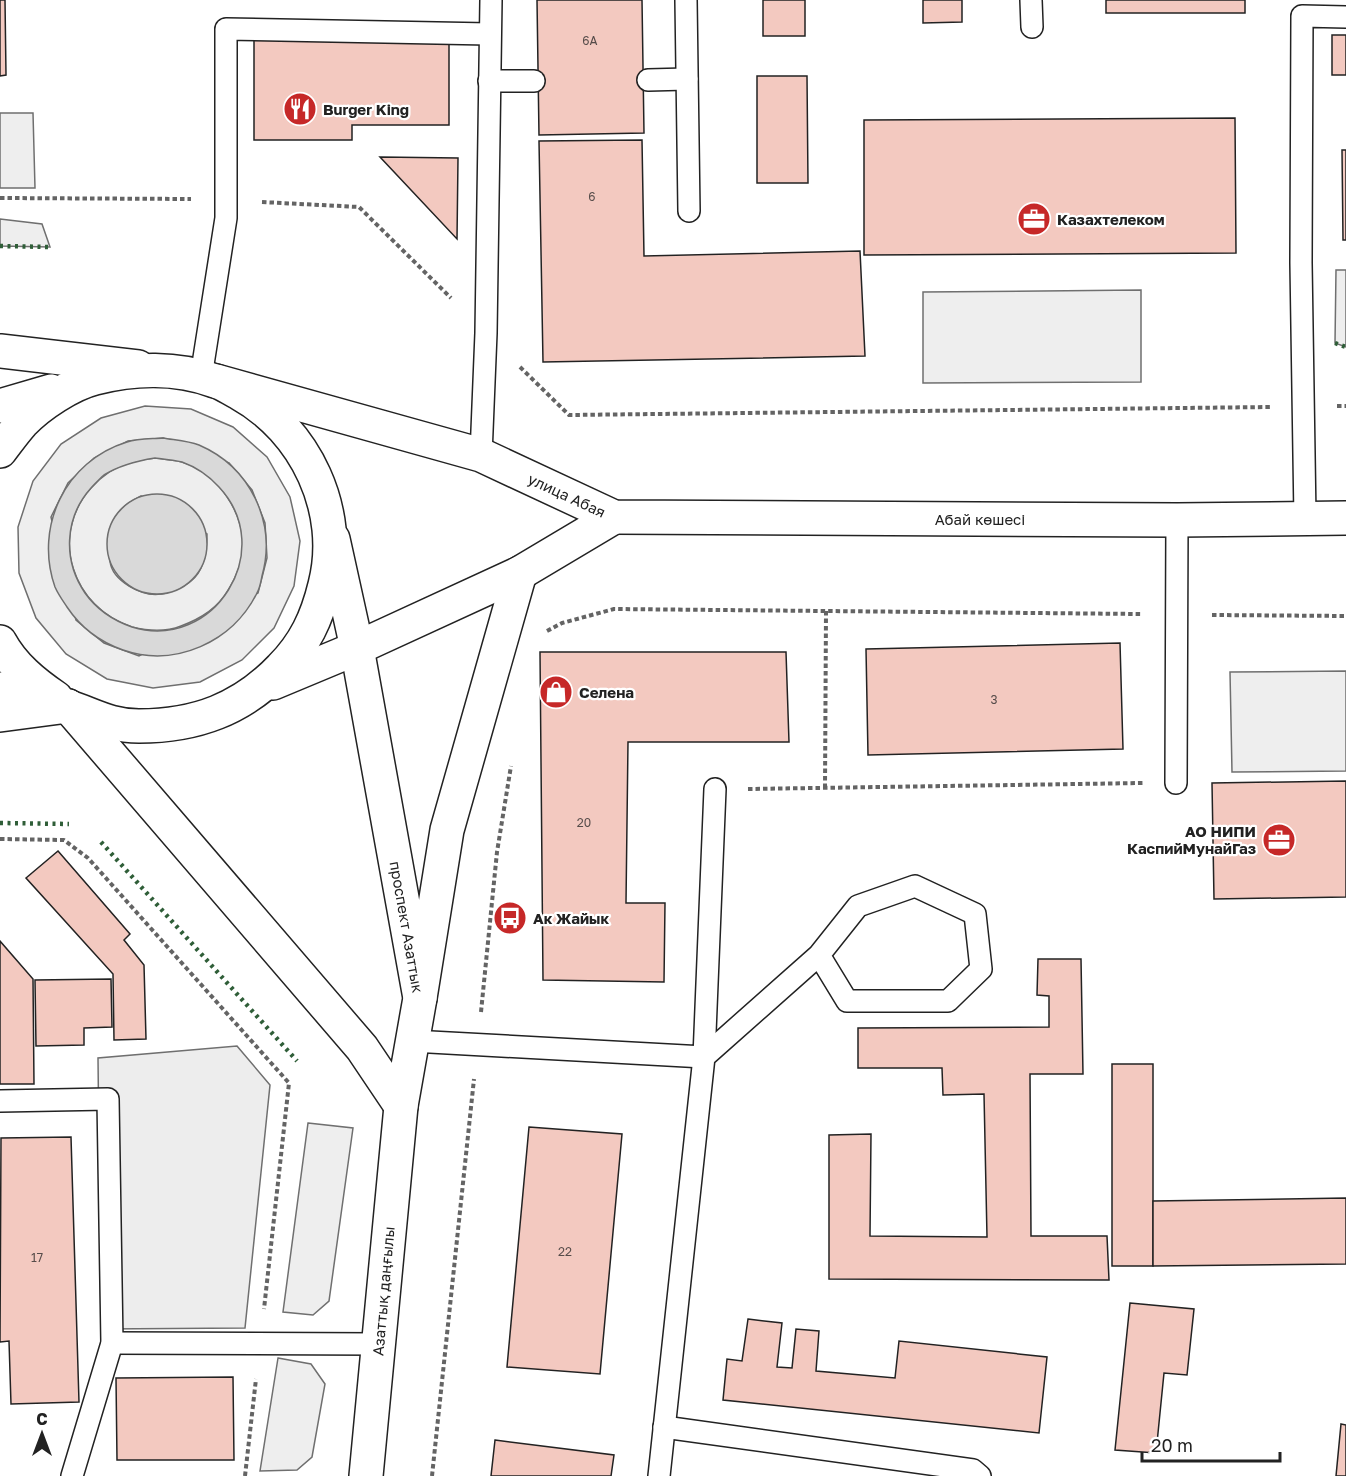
<svg xmlns="http://www.w3.org/2000/svg" width="1346" height="1476" viewBox="0 0 1346 1476" font-family="'Golos Text',sans-serif">
  <style>
    .green { fill: #eee; stroke: #6f6f6f; stroke-width: 1.5; fill-rule: evenodd }
    .parking { fill: #ededed; stroke: #6f6f6f; stroke-width: 1.5 }
    .water { fill: #d9d9d9; stroke: #6f6f6f; stroke-width: 1.5; fill-rule: evenodd }
    .building { fill: #f3c9c0; stroke: #222; stroke-width: 1.5 }
    .lines { fill: none; stroke-linecap: round; stroke-linejoin: round }
    .service-casing { stroke: #222; stroke-width: 24 }
    .minor-casing { stroke: #222; stroke-width: 36 }
    .tertiary-casing { stroke: #222; stroke-width: 36 }
    .primary-casing { stroke: #222; stroke-width: 36 }
    .path { stroke: #646464; stroke-width: 4; stroke-dasharray: 4.5 3; stroke-linecap: butt }
    .service { stroke: #fff; stroke-width: 21 }
    .minor { stroke: #fff; stroke-width: 33 }
    .tertiary { stroke: #fff; stroke-width: 33 }
    .primary { stroke: #fff; stroke-width: 33 }
    .hedge { stroke: #2f5e38; stroke-width: 4.5; stroke-dasharray: 3 4.5; stroke-linecap: butt }
    .labels { text-anchor: middle; dominant-baseline: central; stroke-width: 4.5; stroke-linejoin: round; paint-order: stroke }
    .number-label { font-size: 12px; fill: #564c4a }
    .poi-label { font-size: 15px; font-weight: bold; fill: #222; stroke: #fff; text-anchor: start }
    .street-label { font-size: 15px; fill: #222; stroke: #fff }
  </style>
  <rect width="100%" height="100%" fill="#fff"/>
  <g class="green">
    <polygon points="0,113 33,113 35,188 0,188"/>
    <polygon points="0,219 42,224 50,247 0,246"/>
    <polygon points="1336,270 1346,270 1346,347 1335,343"/>
    <polygon points="1141,290 1141,382 923,383 923,292"/>
    <path d="M145,406L191,409L233,427L267,457L290,497L300,541L294,586L274,628L242,660L200,682L153,688L107,679L66,654L36,618L19,573L18,527L33,481L61,444L101,418ZM163,438L229,463L252,490L265,523L267,558L258,593L139,656L104,643L76,620L51,517L68,483L94,458L128,441Z"/>
    <path d="M155,458C163,459 173,460 182,462C218,473 244,512 243,549C242,564 235,579 227,592C217,609 200,619 181,626C166,632 148,631 132,627C73,608 48,536 91,488C101,477 113,467 128,463C136,460 146,459 155,458ZM141,496L207,534C207,550 205,570 191,581C185,586 168,593 161,594C142,597 112,581 110,561C109,554 112,545 112,538C115,513 118,508 141,496Z"/>
    <polygon points="1346,671 1346,771 1232,772 1230,672"/>
    <polygon points="308,1123 353,1128 329,1301 313,1315 283,1312"/>
    <polygon points="278,1358 311,1364 325,1384 312,1457 297,1470 260,1471"/>
  </g>
  <polygon class="parking" points="237,1046 270,1085 245,1328 101,1329 98,1058"/>
  <g class="water">
    <path d="M163,438C174,440 188,441 199,445C250,467 277,522 262,576C261,581 260,588 257,593C233,642 175,668 123,650C100,642 81,628 67,607C63,601 58,594 55,587C34,527 65,461 127,442C138,438 152,439 163,438ZM155,458C163,459 173,460 182,462C196,467 209,476 219,487C278,550 214,652 132,627C112,620 97,610 85,593C63,561 64,518 91,488C95,484 99,479 104,475C120,465 136,461 155,458Z"/>
    <circle cx="157" cy="544" r="50"/>
  </g>
  <g class="building">
    <polygon points="0,0 5,0 6,75 0,76"/>
    <polygon points="537,0 642,0 644,133 539,135"/>
    <rect x="763" y="0" width="42" height="36"/>
    <polygon points="923,0 962,0 962,22 923,23"/>
    <rect x="1106" y="0" width="139" height="13"/>
    <polygon points="449,35 449,125 352,125 352,140 254,140 254,36"/>
    <rect x="1332" y="35" width="14" height="40"/>
    <polygon points="757,76 807,76 808,183 757,183"/>
    <polygon points="1235,118 1236,253 864,255 864,120"/>
    <polygon points="642,140 644,256 860,251 865,356 543,362 539,141"/>
    <polygon points="1342,150 1346,150 1346,240 1343,240"/>
    <polygon points="380,157 458,158 457,239"/>
    <polygon points="1120,643 1123,749 868,755 866,649"/>
    <polygon points="540,652 786,652 789,742 628,742 626,903 665,903 664,982 543,980"/>
    <polygon points="1346,781 1346,897 1214,899 1212,783"/>
    <polygon points="58,851 130,934 124,940 144,965 146,1039 114,1040 113,974 26,878"/>
    <polygon points="0,941 33,979 34,1084 0,1084"/>
    <polygon points="1038,959 1081,959 1083,1074 1030,1074 1031,1236 1107,1236 1109,1280 829,1279 829,1135 871,1134 870,1236 987,1237 984,1094 943,1095 942,1068 858,1068 858,1028 1049,1027 1049,996 1037,995"/>
    <polygon points="111,979 112,1027 84,1028 84,1045 36,1046 35,980"/>
    <rect x="1112" y="1064" width="41" height="202"/>
    <polygon points="529,1127 622,1134 600,1374 507,1367"/>
    <polygon points="71,1137 79,1402 11,1404 9,1341 0,1342 1,1138"/>
    <polygon points="1346,1198 1346,1264 1153,1266 1153,1201"/>
    <polygon points="1130,1303 1194,1309 1187,1375 1164,1373 1156,1453 1115,1450"/>
    <polygon points="748,1319 782,1323 777,1367 792,1368 796,1329 819,1331 816,1371 895,1378 899,1341 1047,1357 1039,1433 723,1400 727,1359 742,1361"/>
    <polygon points="233,1377 234,1460 117,1460 116,1378"/>
    <polygon points="1341,1424 1346,1425 1346,1476 1336,1476"/>
    <polygon points="495,1440 614,1455 611,1476 491,1476"/>
  </g>
  <g class="lines">
    <g class="service-casing">
      <g id="service">
        <polyline points="686,0 689,211"/>
        <polyline points="1031,0 1032,27"/>
        <polyline points="648,80 687,79"/>
        <polyline points="489,81 534,81"/>
        <polyline points="201,377 226,218 226,29 489,34"/>
        <polyline points="481,455 486,333 491,0"/>
        <polyline points="1305,518 1301,263 1302,16 1346,17"/>
        <polyline points="1176,783 1177,520"/>
        <polyline points="412,1041 704,1057 715,789"/>
        <polyline points="0,1101 108,1099 112,1343 72,1476"/>
        <polyline points="112,1343 378,1344"/>
        <polyline points="664,1427 973,1470 980,1476"/>
        <polyline points="659,1476 704,1057 819,955 858,906 915,886 975,914 981,969 948,1001 847,1001 819,955"/>
      </g>
    </g>
    <g class="minor-casing">
      <polyline id="minor" points="0,715 68,706"/>
    </g>
    <g class="tertiary-casing">
      <g id="tertiary">
        <polyline points="0,351 138,367"/>
        <polyline points="333,539 357,648 420,998 401,1106 366,1476"/>
        <polyline points="68,706 362,1048 401,1106"/>
      </g>
    </g>
    <g class="primary-casing">
      <g id="primary">
        <polyline points="216,381 481,455 614,517 1177,520 1346,518"/>
        <polyline points="0,406 51,391"/>
        <path d="M0,451C7,442 14,432 22,423C39,405 71,384 95,378C134,368 177,367 215,381C223,383 231,389 239,393C306,430 344,511 325,585C317,618 305,644 281,668C242,709 196,726 139,726C109,726 92,714 66,706C44,699 22,694 0,689"/>
        <path d="M0,642C13,666 34,683 56,698"/>
        <polyline points="273,683 357,648 520,573 614,517"/>
        <polyline points="420,998 447,830 520,573"/>
      </g>
    </g>
    <g class="path">
      <polyline points="0,198 191,199"/>
      <polyline points="262,202 359,207 451,298"/>
      <polyline points="520,367 569,415 1270,407"/>
      <polyline points="1337,406 1346,406"/>
      <polyline points="1212,615 1346,616"/>
      <polyline points="547,631 562,623 614,609 1141,614"/>
      <polyline points="825,788 826,611"/>
      <polyline points="748,789 1143,783"/>
      <polyline points="0,839 64,840 88,858 289,1083 264,1309"/>
      <polyline points="481,1012 497,852 511,766"/>
      <polyline points="245,1476 256,1379"/>
      <polyline points="432,1476 474,1079"/>
    </g>
    <use href="#service" class="service"/>
    <use href="#minor" class="minor"/>
    <use href="#tertiary" class="tertiary"/>
    <use href="#primary" class="primary"/>
    <g class="hedge">
      <polyline points="0,246 50,247"/>
      <polyline points="1335,343 1346,347"/>
      <polyline points="0,823 69,824"/>
      <polyline points="101,842 297,1061"/>
    </g>
  </g>
  <defs>
    <g id="restaurant-disc" transform="scale(1.725)"><circle r="9.5" fill="#c62828" stroke="#fff"/><path d="M-5-6h1v4h1v-4h1v4h1v-4h1v5L-1.5 .5V6h-2V.5L-5-1ZM5-6V6H3V1.5H1.5Q1.5-4 5-6Z" fill="#fff"/></g>
    <g id="office-disc" transform="scale(1.725)"><circle r="9.5" fill="#c62828" stroke="#fff"/><path d="M-6-3h4V-5.5h4V-3h4V5H-6ZM-1-4.5V-3h2v-1.5ZM-6 0V1H6V0Z" fill="#fff"/></g>
    <g id="shop-disc" transform="scale(1.725)"><circle r="9.5" fill="#c62828" stroke="#fff"/><path d="M-5-2.5h2.3a2.7 3.5 0 0 1 5.4 0H5L5.5 6h-11ZM-1.5-2.5h3a1.5 2.3 0 0 0-3 0Z" fill="#fff"/></g>
    <g id="bus-disc" transform="scale(1.725)"><circle r="9.5" fill="#c62828" stroke="#fff"/><path d="M-5-6H5V4H4V6H2V4H-2V6H-4V4H-5ZM-3.5-4V0h7V-4ZM-3.5 1.2v1.5H-2V1.2ZM2 1.2v1.5H3.5V1.2Z" fill="#fff"/></g>
  </defs>
  <g fill-rule="evenodd">
    <use href="#restaurant-disc" x="300" y="109"/>
    <use href="#office-disc" x="1034" y="219"/>
    <use href="#shop-disc" x="556" y="692"/>
    <use href="#office-disc" x="1279" y="840"/>
    <use href="#bus-disc" x="510" y="918"/>
  </g>
  <g class="labels">
    <g class="number-label">
      <text x="590" y="40">6А</text>
      <text x="592" y="196">6</text>
      <text x="994" y="699">3</text>
      <text x="584" y="822">20</text>
      <text x="565" y="1251">22</text>
      <text x="37" y="1257">17</text>
    </g>
    <g class="poi-label">
      <text x="323" y="109">Burger King</text>
      <text x="1057" y="219">Казахтелеком</text>
      <text x="579" y="692">Селена</text>
      <text x="1256" y="831" text-anchor="end">АО НИПИ<tspan x="1256" dy="17">КаспийМунайГаз</tspan></text>
      <text x="533" y="918">Ак Жайык</text>
    </g>
    <g class="street-label">
      <text transform="translate(567 495) rotate(25)">улица Абая</text>
      <text x="980" y="519">Абай көшесі</text>
      <text transform="translate(407 927) rotate(80)">проспект Азаттык</text>
      <text transform="translate(383 1291) rotate(-85)">Азаттық даңғылы</text>
    </g>
  </g>
  <g transform="translate(42 1434)" stroke="#ffffff" stroke-width="4.5" paint-order="stroke">
  <path d="M0-4.5L10 22L0 15L-10 22Z" fill="#222222"/>
  <text y="-9" font-size="16" font-weight="bold" text-anchor="middle" fill="#222222">С</text>
  </g>
  <path d="M1142 1452v9h138v-9" fill="none" stroke="#222222" stroke-width="3"/>
  <text x="1151" y="1452" font-size="18" fill="#222222" stroke="#ffffff" stroke-width="4.5" paint-order="stroke">20 m</text>
</svg>
